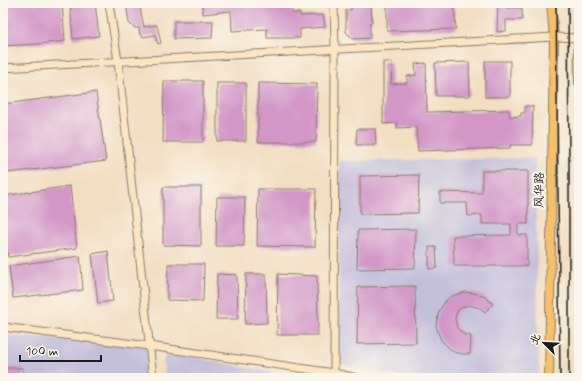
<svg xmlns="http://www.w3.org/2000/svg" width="582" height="381" viewBox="0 0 582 381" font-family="Mynerve,'LXGW WenKai TC',sans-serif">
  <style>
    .industrial { fill: #c5c0da }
    .building { fill: #d297c7 }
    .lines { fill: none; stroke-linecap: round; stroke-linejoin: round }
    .secondary-casing { stroke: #877d6e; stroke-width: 9 }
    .primary-casing { stroke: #877d6e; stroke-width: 10 }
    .secondary { stroke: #fbe6c4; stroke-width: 7 }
    .primary { stroke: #f6c06b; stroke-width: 8 }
    .rail { stroke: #1c1c1c; stroke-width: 1.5 }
    .labels { text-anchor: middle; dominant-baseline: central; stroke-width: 4; stroke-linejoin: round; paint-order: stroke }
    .street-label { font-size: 12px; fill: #1c1c1c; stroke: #fbf7ec }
  </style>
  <rect width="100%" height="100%" fill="#fbf7ec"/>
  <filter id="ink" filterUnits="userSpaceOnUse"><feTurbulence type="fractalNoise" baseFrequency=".025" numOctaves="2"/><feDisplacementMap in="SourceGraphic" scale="8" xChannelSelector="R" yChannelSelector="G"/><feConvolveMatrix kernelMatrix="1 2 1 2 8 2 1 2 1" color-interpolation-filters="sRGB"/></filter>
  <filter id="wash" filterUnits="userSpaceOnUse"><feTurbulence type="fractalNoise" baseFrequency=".012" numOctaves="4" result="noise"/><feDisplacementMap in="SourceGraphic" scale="16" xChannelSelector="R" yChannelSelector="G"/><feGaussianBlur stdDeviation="0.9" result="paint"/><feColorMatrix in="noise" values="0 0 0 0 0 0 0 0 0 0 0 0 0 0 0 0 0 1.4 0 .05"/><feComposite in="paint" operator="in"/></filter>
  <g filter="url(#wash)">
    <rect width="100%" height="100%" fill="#f2dec1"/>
    <g class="industrial">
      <polygon points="535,158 539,378 407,378 348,366 339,361 339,161"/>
      <polygon points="3,336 147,342 150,378 3,378"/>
      <polygon points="170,355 198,358 301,378 165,378 163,360 166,356"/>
    </g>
    <g id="blocks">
      <g class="building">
        <polygon points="3,3 62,3 65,41 39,44 3,46"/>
        <polygon points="70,3 95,3 99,36 73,39"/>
        <polygon points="126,3 139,3 144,27 157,25 161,43 158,44 155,35 143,37 142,35 140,35 139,28 135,28 131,25 129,23"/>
        <polygon points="202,3 291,3 292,13 300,13 300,16 323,15 325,27 300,29 300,38 267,38 267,29 232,31 231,11 203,14"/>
        <polygon points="351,3 371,3 372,22 370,22 370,38 353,39 346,32 346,10 351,10"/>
        <polygon points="387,3 454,3 456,29 387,31"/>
        <polygon points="498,3 506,3 506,8 522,8 522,20 506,20 506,31 497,32"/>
        <polygon points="174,21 213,21 212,38 174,39"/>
        <rect x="485" y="61" width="25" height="36"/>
        <polygon points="383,62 392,62 391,84 407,83 407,76 416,75 415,64 426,63 427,112 509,110 510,117 521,116 521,113 525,113 525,106 533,106 532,145 510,145 510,148 418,151 416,127 397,128 397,123 383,124"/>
        <polygon points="469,62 470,96 436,96 435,63"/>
        <polygon points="164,81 203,81 203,142 163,142"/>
        <rect x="217" y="83" width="29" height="58"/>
        <polygon points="258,83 317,84 316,142 258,142"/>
        <polygon points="96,92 106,161 7,173 6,155 3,155 3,104"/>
        <polygon points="357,129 375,129 376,145 356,145"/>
        <polygon points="482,171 528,171 528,224 518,224 518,235 527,235 527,266 454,266 453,236 511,235 511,224 482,224 482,215 468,216 467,203 440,203 440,192 482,193"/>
        <polygon points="419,175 418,213 360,214 360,176"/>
        <polygon points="70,186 77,248 8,257 3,222 3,196"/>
        <polygon points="163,187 201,187 201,246 163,245"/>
        <polygon points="258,189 316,189 315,247 257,246"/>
        <polygon points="217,197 245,197 244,246 216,246"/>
        <polygon points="416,229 415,268 357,269 358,230"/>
        <polygon points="429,247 436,247 437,268 429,269"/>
        <polygon points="108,251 113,301 98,303 92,254"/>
        <polygon points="80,256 83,290 13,298 9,266"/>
        <polygon points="168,264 204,264 203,301 167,300"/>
        <polygon points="217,274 237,275 238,319 216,319"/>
        <polygon points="246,274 266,274 267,323 245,324"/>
        <polygon points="278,274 317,276 318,335 277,335"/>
        <polygon points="415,286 416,343 357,344 358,287"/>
        <polygon points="465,292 474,293 485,297 493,304 485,312 480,308 469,305 463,307 458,310 456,314 455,319 457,328 463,334 471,336 470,354 462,354 454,352 448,347 441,340 436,326 439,311 446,300 452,296"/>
        <rect x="3" y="368" width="20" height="10"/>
      </g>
    </g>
  </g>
  <g filter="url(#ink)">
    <use href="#blocks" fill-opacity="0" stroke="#877d6e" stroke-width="1"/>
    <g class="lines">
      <g class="secondary-casing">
        <g id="secondary">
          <polyline points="109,3 118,61 153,378"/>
          <polyline points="3,68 554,37 579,38"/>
          <polyline points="3,327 149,346 334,373 357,378"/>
          <polyline points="334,378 335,50 334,3"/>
        </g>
      </g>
      <g class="primary-casing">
        <g id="primary">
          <polyline points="578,3 579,83"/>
          <polyline points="549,378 554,37 551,3"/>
        </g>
      </g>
      <use href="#secondary" class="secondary"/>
      <use href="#primary" class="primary"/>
      <g class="rail">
        <polyline points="556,3 560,378"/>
        <polyline points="568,3 569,165 569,378"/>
      </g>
    </g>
  </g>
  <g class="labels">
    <g class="street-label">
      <text transform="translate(540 190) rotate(-89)">风华路</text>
    </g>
  </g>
  <rect width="582" height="381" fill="none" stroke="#fbf7ec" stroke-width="16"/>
  <g transform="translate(544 343) rotate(294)" stroke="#fbf7ec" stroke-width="3" paint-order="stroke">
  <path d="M0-3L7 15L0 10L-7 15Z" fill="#1c1c1c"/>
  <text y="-6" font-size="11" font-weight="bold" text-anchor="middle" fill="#1c1c1c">北</text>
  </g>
  <path d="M20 355v6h81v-6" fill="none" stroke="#1c1c1c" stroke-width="2"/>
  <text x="26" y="355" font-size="12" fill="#1c1c1c" stroke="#fbf7ec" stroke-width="3" paint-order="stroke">100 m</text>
</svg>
